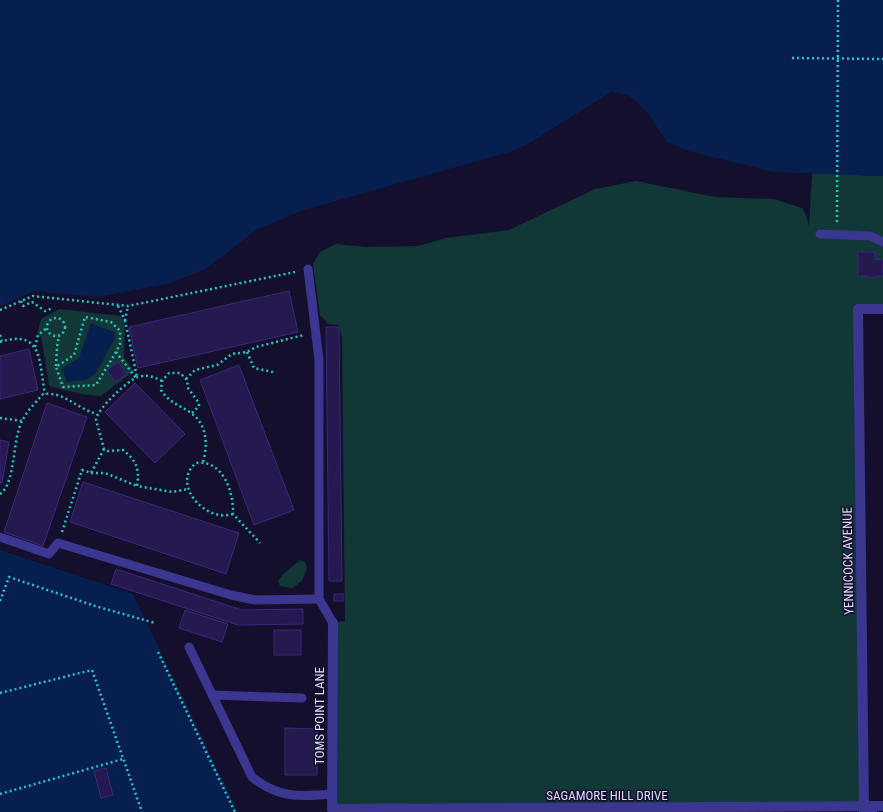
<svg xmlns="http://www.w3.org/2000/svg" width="883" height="812" viewBox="0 0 883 812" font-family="'Roboto Condensed',sans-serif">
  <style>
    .green { fill: #113736 }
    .water { fill: #061f4e }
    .building { fill: #25194f; stroke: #3b297d }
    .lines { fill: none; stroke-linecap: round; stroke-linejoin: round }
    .path { stroke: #25c8c1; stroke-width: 2.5; stroke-dasharray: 2 3; stroke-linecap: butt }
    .service { stroke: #3b368f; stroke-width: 9 }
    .minor { stroke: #3b368f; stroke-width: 10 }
    .tertiary { stroke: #3b368f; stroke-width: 10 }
    .labels { text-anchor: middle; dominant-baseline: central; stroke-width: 3; stroke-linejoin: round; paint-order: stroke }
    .street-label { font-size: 13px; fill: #dfdaff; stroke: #140f2c }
  </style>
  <rect width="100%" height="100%" fill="#140f2c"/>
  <g class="green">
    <polygon points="812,173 883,176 883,309 855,310 864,807 332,809 333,623 345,621 342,338 339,325 328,324 320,315 313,264 320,252 336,244 365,247 418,246 446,238 509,230 595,189 636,181 715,197 774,199 802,208 806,215 809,226"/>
    <polygon points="59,309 121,316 125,323 124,357 134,371 101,396 81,394 49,386 41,336 37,335 41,319"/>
    <polygon points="300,560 305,562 307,568 302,581 292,588 280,586 278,581 283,574"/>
  </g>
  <g class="water">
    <polygon points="0,0 883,0 883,176 773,172 688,151 667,142 646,111 636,101 627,95 611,92 528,144 513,151 301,211 256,230 232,249 205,269 168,284 97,297 34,291 0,306"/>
    <polygon points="91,323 114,332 115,338 95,374 86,380 67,382 62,369 79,358"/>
    <polygon points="0,550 133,594 238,812 0,812"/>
  </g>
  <g class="building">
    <polygon points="858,252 875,252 875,259 883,260 883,276 867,278 867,276 858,276"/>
    <polygon points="289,291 298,332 138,368 129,327"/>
    <polygon points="326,327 339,327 342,581 329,581"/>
    <polygon points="29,349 38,390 0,399 0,356"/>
    <polygon points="118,362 127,374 115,382 107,370"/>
    <polygon points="239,365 294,510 254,525 200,380"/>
    <polygon points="135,383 185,434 155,463 105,412"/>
    <polygon points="47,403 87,417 43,546 4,532"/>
    <polygon points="0,440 9,442 2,483 0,483"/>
    <polygon points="83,482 239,533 226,574 70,522"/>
    <polygon points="116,569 242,610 303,609 303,624 238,625 111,584"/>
    <rect x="334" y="594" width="9" height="7"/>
    <polygon points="185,610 228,624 222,642 179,628"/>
    <rect x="274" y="630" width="27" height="25"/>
    <polygon points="285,728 318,729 317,775 285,775"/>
    <polygon points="106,768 113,795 101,798 94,771"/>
  </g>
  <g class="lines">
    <g class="path">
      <polyline points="792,58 883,59"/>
      <polyline points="837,222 838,0"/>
      <polyline points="21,301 23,306 32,302 45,311 53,308"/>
      <polyline points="118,306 125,320 128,306"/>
      <polyline points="0,310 33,296 128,306 295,272"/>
      <circle cx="56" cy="327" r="9"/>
      <polyline points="125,320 137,377"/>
      <polyline points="0,335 2,341"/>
      <path d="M0,342C43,328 39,363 45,394"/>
      <polyline points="35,347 38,335 47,328"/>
      <polyline points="116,352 96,385 63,387 56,367 74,355 85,317 111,322 120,331 120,344 116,352 136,378"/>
      <polyline points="247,352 254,368 273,372"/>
      <polyline points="56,366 57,347 59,336"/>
      <polyline points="186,379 195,370 217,365 232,354 247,352 256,347 304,335"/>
      <path d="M162,381C154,377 147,374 138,377C128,380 96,410 96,420L104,449L108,451L123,450C136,460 140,469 137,486L172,492L188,489"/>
      <path d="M192,413L199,406V403L188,388L187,380L180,373H169L162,381L161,390C169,403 180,405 191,413C207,424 208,445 203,462"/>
      <polyline points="0,418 22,421"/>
      <polyline points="91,473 105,473 137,486"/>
      <path d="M0,494C16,483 12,440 22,421C27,411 36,402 43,394C64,391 77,409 97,414"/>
      <path d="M233,514C229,515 224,516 220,515C197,512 174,481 196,463C223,459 234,493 233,514L260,543"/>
      <polyline points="62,532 82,470 91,473 104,449"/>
      <polyline points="0,601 9,577 95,606 155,623"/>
      <polyline points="158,652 235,812"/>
      <polyline points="0,693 92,670 142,812"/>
      <polyline points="0,794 123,759"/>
    </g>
    <g class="service">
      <polyline points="820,234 870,236 883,242"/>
      <polyline points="308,269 319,360 319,599 333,623"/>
      <polyline points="0,537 49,554 58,543 231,595 255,600 319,599"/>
      <path d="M189,647L252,777C278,798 299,797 332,794"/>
      <polyline points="212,695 302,698"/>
    </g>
    <g class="minor">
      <polyline points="333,623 332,809 883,806"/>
      <polyline points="864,812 858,309 883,309"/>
    </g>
    <polyline class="tertiary" points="864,806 872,812"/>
  </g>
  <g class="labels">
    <g class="street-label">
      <text transform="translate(848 561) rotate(-91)">YENNICOCK AVENUE</text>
      <text transform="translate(319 716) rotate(-90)">TOMS POINT LANE</text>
      <text x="607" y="795">SAGAMORE HILL DRIVE</text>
    </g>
  </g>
</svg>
